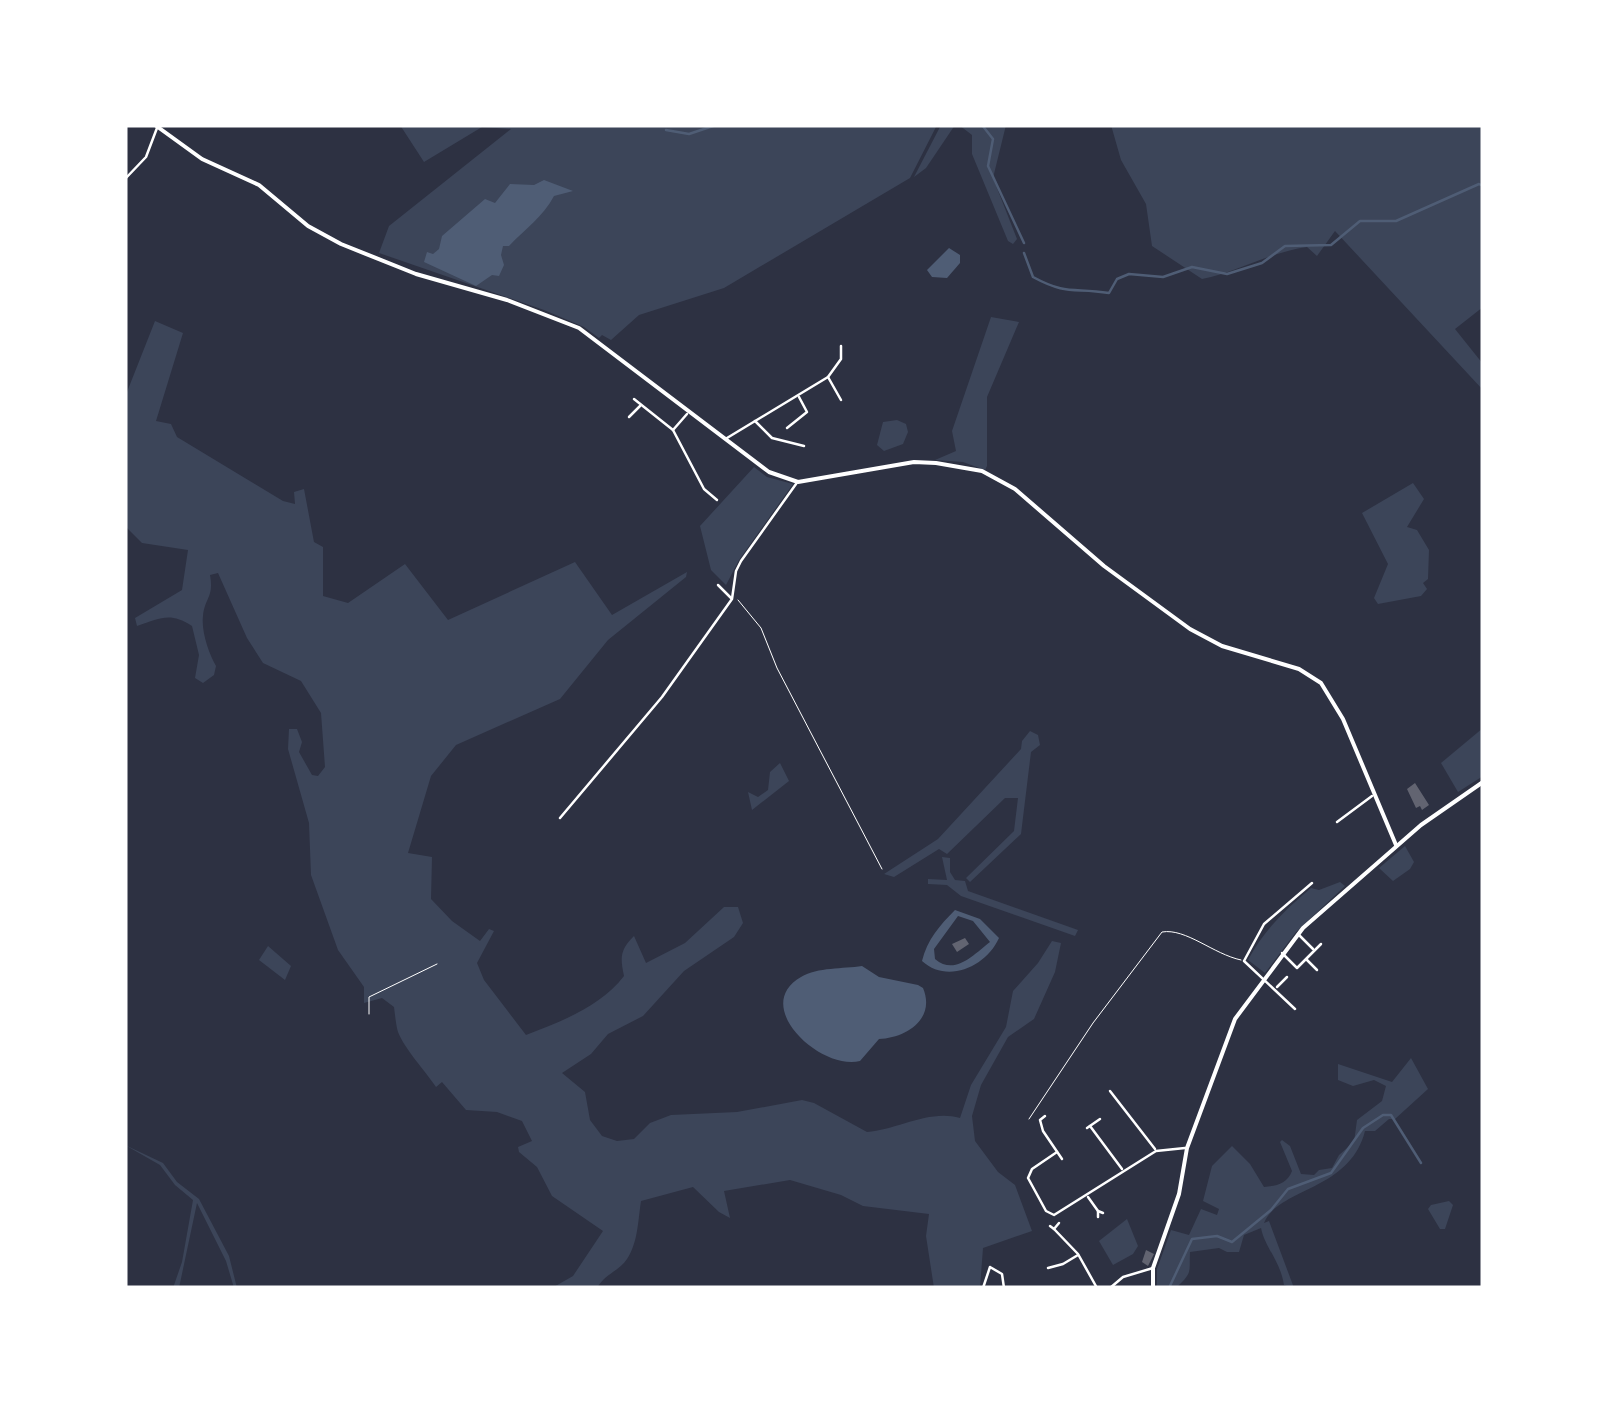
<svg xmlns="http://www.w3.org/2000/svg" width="1608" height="1413" viewBox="0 0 1608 1413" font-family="Karla,sans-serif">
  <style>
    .green { fill: #3c4559 }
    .water { fill: #4f5d75; fill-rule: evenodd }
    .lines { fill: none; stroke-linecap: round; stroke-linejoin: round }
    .stream { stroke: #4f5d75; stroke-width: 2.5 }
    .building { fill: #626471 }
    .path { stroke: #fff; stroke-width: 1 }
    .service { stroke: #fff; stroke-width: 1 }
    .minor { stroke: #fff; stroke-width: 2.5 }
    .tertiary { stroke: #fff; stroke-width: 4 }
    .secondary { stroke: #fff; stroke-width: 4 }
  </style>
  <rect width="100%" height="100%" fill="#2d3142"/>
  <g class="green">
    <polygon points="400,125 937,125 910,178 724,288 639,315 611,340 602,335 599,338 584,327 544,310 379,253 389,226 511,129 482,127 424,162"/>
    <polygon points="941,125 955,125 926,168 914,177"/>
    <polygon points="959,125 1006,125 993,178 1017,239 1013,244 1008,241 972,154 972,135"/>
    <path d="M1111,125H1483V307L1455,329L1483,364V390L1335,231L1317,256L1307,247C1270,252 1238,272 1202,279L1152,246L1146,204L1121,160Z"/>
    <polygon points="991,317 1019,322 987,397 987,466 985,470 963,462 935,460 956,451 952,431"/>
    <path d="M155,321L183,333L156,421L171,424L177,437L283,501L295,504L294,492L304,489L314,542L323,547V596L348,603L405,564L448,620L575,562L612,615L687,572L686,577L608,640L560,699L456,745L431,776L408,853L432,857L431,899L452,921L480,941L489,929L494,931L477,963L484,980L526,1035C562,1021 600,1007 624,976C620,957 620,950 634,936L646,963L685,943L724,907H738L743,923L734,937L684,971L643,1016L608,1034L591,1054L562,1073L585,1092L590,1120L602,1136L617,1141L634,1139L650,1123L671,1115L737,1112L802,1100L814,1103L867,1132C897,1130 929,1109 960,1118L971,1085L1006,1027L1013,991L1038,963L1052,941L1061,943L1055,972L1034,1019L1008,1037L981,1085L972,1116L975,1141L998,1172L1015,1185L1032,1231L983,1248L980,1288H934L926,1236L929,1214L863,1206L841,1195L790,1180L724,1191L730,1218L719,1212L693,1187L641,1201C638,1220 638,1243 627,1259C619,1271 605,1274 597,1288H552L573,1276L603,1231L552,1196L537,1167L519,1152L518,1147L532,1141L522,1121L497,1112L466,1110L442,1082L436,1087C426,1072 404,1048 398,1032C396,1025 395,1015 394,1007L382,998L364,1003V987L338,950L311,875L309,823L288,749L289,729H297L302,742L299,752L312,775L318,776L325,767L321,713L301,681L263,663L247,638L218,573L210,575C214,598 205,597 203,616C201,631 209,654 216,666L214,675L203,683L195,678L199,655L192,626C170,612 161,618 137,626L135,618L182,590L188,550L142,543L125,526V397Z"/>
    <polygon points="897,420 906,424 908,432 903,444 884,451 877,445 883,422"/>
    <polygon points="754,467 767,477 793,484 739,560 726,585 711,570 700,526"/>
    <polygon points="1413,483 1424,499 1407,527 1417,530 1429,550 1428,579 1423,583 1427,589 1421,596 1378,604 1374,598 1388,564 1362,513"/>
    <polygon points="1483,728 1483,776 1458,792 1441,763"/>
    <polygon points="1030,731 1038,735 1040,745 1031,752 1021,834 970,882 966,878 1014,831 1018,798 1005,798 947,854 939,849 894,877 884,874 938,839 1021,749 1022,741"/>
    <polygon points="780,763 789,781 752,810 748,792 758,797 768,790 770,772"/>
    <polygon points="1405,846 1414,862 1410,869 1393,881 1379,868"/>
    <polygon points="942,857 950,858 950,872 955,880 965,881 968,891 1078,930 1075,936 961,896 947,885 928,884 928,879 947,880"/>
    <path d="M1340,882L1345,886L1296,932L1265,973L1248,960C1264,930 1285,910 1311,888L1319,890Z"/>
    <polygon points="268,946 291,966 285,980 259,960"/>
    <path d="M1411,1058L1428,1089L1395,1119H1389L1375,1131H1365C1350,1191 1278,1188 1264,1223L1269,1221L1294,1288L1284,1285C1280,1260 1265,1248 1261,1228L1244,1235L1239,1252H1227L1219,1248L1190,1252C1189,1273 1193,1272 1176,1288H1157V1269L1171,1230L1189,1235L1201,1209L1217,1215L1219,1209L1203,1201L1212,1166L1232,1146L1250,1164L1264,1187C1276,1186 1287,1184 1292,1171L1280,1142L1282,1140L1290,1146L1301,1174L1314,1175L1319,1170L1332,1168L1339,1155L1354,1142L1357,1120L1382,1101L1386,1086L1374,1080L1353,1086L1338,1080V1064L1392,1082Z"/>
    <polygon points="125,1145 163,1163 177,1182 199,1199 229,1256 237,1288 234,1288 226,1261 197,1203 179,1288 173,1288 182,1262 193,1200 175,1185 160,1165"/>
    <polygon points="1449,1201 1453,1205 1445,1229 1440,1229 1428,1209 1431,1205"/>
    <polygon points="1127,1219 1138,1246 1133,1254 1113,1265 1099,1241"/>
  </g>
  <g class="water">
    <path d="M544,180L573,191L554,196C543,217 525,229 509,246H503L501,255L504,265L499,276L492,275L476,286L424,262L427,252L433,254L439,249L442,236L485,199L495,203L510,184L534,185Z"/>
    <polygon points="949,248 960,255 960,263 947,278 932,277 927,270"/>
    <path d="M955,910L980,919L999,938C986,967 947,984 922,961C927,940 940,925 955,910ZM958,916L973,921L990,942C973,955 955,976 935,959L934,949Z"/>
    <path d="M862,966L879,977L918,985L923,988C936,1019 906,1038 879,1039L860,1061C821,1071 750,1006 801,977C818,967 843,969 862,966Z"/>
  </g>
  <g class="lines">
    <g class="stream">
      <polyline points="982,125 993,139 988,166 1024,243"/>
      <polyline points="666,130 689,134 716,125"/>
      <path d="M1024,253L1033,277C1068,296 1074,287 1109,293L1117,279L1129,274L1163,277L1192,267L1227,274L1262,263L1285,246L1331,245L1360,221H1396L1479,184L1483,186"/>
      <polyline points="1169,1288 1192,1239 1217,1236 1232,1242 1271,1210 1288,1189 1331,1173 1363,1128 1383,1115 1391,1115 1421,1163"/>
    </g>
  </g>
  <g class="building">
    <polygon points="1415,783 1429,805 1422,810 1420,806 1416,808 1407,789"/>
    <polygon points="965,938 969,944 957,952 952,944"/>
    <polygon points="1146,1250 1154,1254 1148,1266 1142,1262"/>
  </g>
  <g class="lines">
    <g class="path">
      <polyline points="738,600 761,628 777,668 882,869"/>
      <polyline points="369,1014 369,997 437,964"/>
    </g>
    <path class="service" d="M1029,1119L1093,1023L1162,932C1186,928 1213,954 1241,960"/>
    <g class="minor">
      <polyline points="125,179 146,157 157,128"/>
      <polyline points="828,377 841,400"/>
      <polyline points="634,399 673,430 704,489 717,500"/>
      <polyline points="629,417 640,406"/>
      <polyline points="755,421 772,438 804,446"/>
      <polyline points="787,428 807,412 799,397"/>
      <polyline points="673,430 687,414"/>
      <polyline points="727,438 828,377 841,359 841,346"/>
      <polyline points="718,585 731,598"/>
      <polyline points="560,818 662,697 732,599 736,571 741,561 796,484"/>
      <polyline points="1337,822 1372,796"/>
      <polyline points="1298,934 1313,949"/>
      <polyline points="1282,953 1297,968 1321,944"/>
      <polyline points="1307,960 1317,970"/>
      <polyline points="1277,987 1287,977"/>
      <polyline points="1295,1009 1244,961 1264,924 1312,883"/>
      <polyline points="1110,1091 1155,1149"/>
      <polyline points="1045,1116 1040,1120 1043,1131 1062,1159"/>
      <polyline points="1090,1126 1122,1169"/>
      <polyline points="1087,1128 1100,1119"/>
      <polyline points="1057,1152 1032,1169 1028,1178 1046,1211 1054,1215 1156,1151 1185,1148"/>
      <polyline points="1088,1197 1098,1211"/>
      <polyline points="1098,1217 1098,1211 1103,1213"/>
      <polyline points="1050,1226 1054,1229 1059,1223"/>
      <polyline points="1054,1229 1078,1254 1097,1288"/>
      <polyline points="1048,1268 1063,1264 1078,1255"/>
      <polyline points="983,1288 990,1267 1002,1274 1004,1288"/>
      <polyline points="1110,1288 1123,1277 1153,1268"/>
    </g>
    <polyline class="tertiary" points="155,125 202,159 259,185 308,226 341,244 416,274 507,300 579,328 769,472 798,482 914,462 936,463 982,471 1015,489 1104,566 1190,629 1222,646 1299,669 1321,683 1343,719 1396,845"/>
    <polyline class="secondary" points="1153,1288 1153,1268 1179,1194 1187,1148 1235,1019 1303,928 1421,825 1483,782"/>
  </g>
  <rect width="1608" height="1413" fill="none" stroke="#ffffff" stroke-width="255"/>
</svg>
